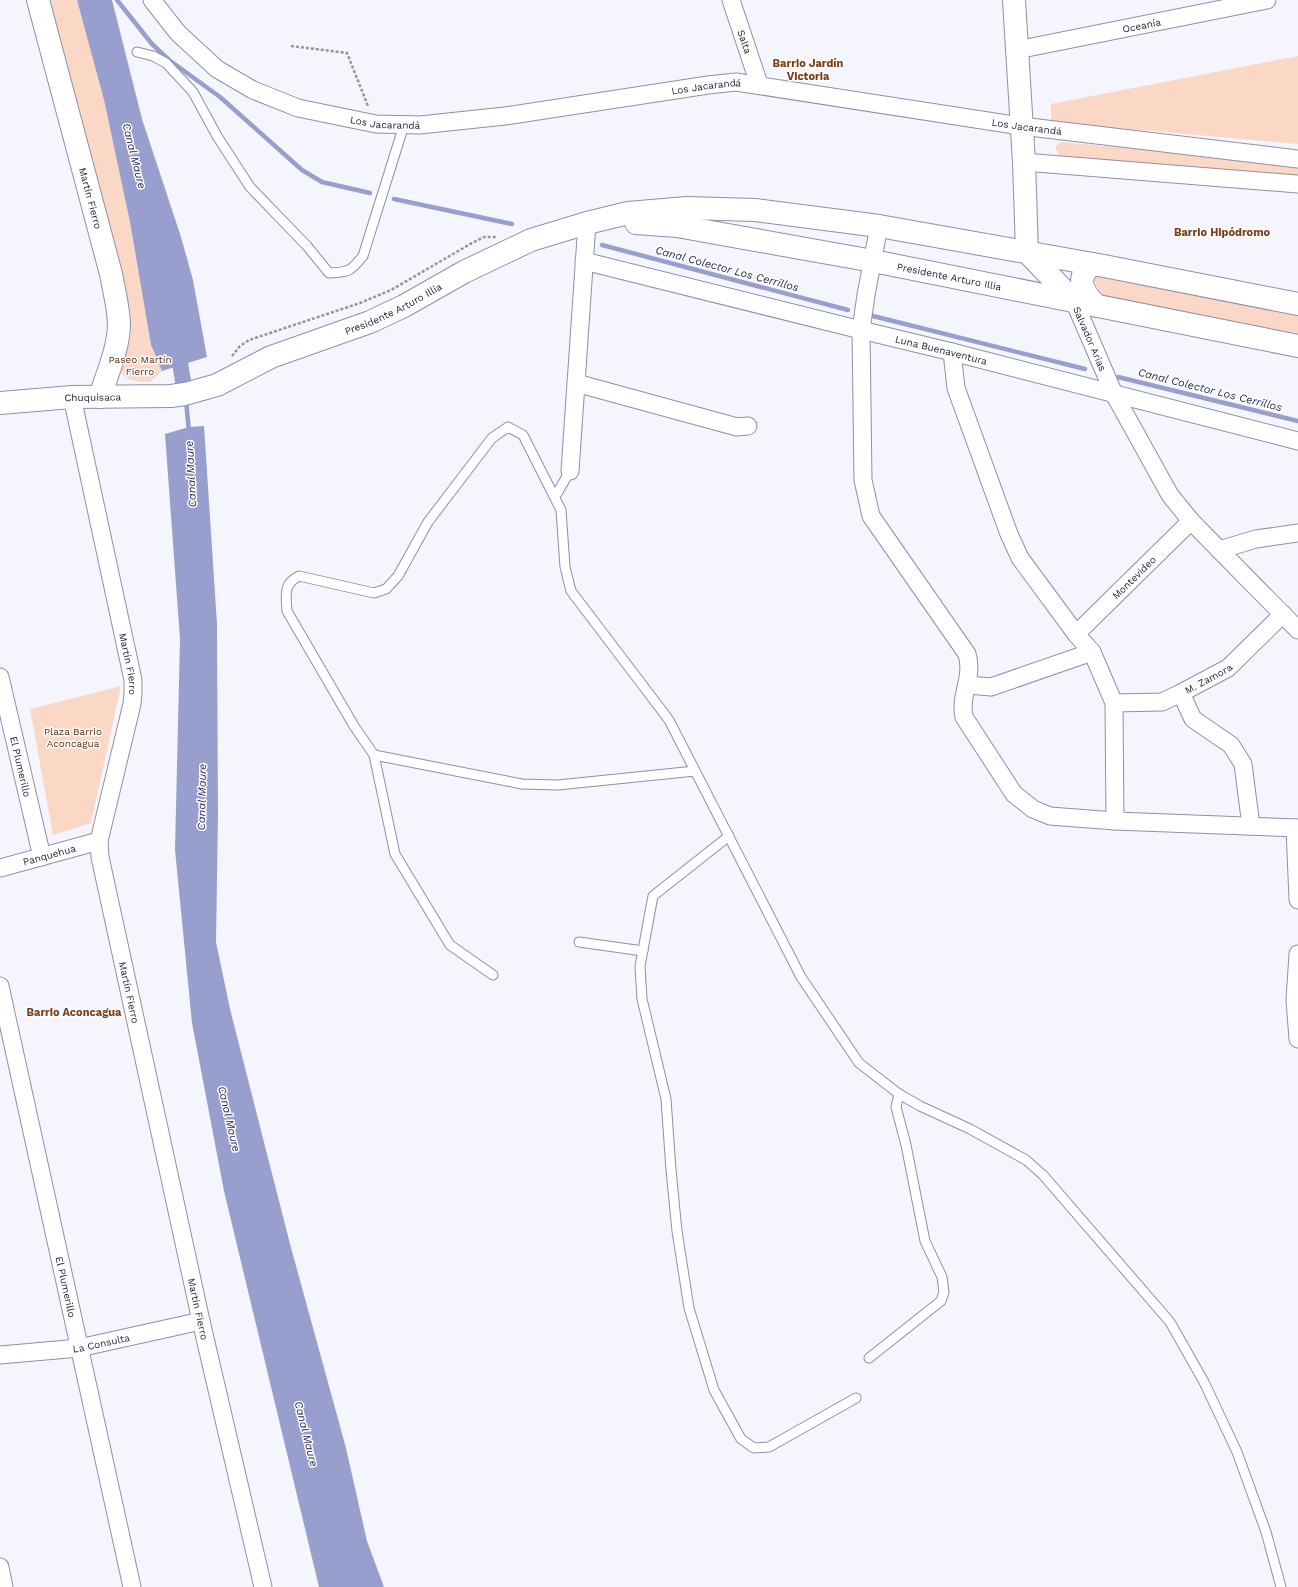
<svg xmlns="http://www.w3.org/2000/svg" width="1298" height="1587" viewBox="0 0 1298 1587" font-family="'Work Sans',sans-serif">
  <style>
    .green { fill: #fbd7c5 }
    .water { fill: #989fce }
    .lines { fill: none; stroke-linecap: round; stroke-linejoin: round }
    .stream { stroke: #989fce; stroke-width: 4.5 }
    .canal { stroke: #989fce; stroke-width: 16 }
    .lane-casing { stroke: #8b90ab; stroke-width: 11 }
    .street-casing { stroke: #8b90ab; stroke-width: 19 }
    .secondary-casing { stroke: #8b90ab; stroke-width: 24 }
    .path { stroke: #93949d; stroke-width: 2.5; stroke-dasharray: 3 2; stroke-linecap: butt }
    .lane { stroke: #fff; stroke-width: 9 }
    .street { stroke: #fff; stroke-width: 17 }
    .secondary { stroke: #fff; stroke-width: 22 }
    .labels { text-anchor: middle; dominant-baseline: central; stroke-width: 3; stroke-linejoin: round; paint-order: stroke }
    .street-label { font-size: 10px; fill: #232530; stroke: #fff }
    .park-label { font-size: 10px; fill: #592b0d; stroke: #fff }
    .neighbourhood-label { font-size: 11px; font-weight: bold; fill: #7c3e16; stroke: #fff }
    .water-label { font-size: 11px; font-style: italic; fill: #23245c; stroke: #fff }
  </style>
  <rect width="100%" height="100%" fill="#f5f6fd"/>
  <g class="green">
    <path d="M49,0H77L104,100L130,222L151,345L162,371L150,382C140,382 119,381 121,366C123,357 128,348 130,339C132,327 130,316 129,304Z"/>
    <polygon points="1298,56 1298,144 1051,122 1051,104"/>
    <polygon points="1061,142 1298,164 1298,177 1060,156 1056,150 1056,146"/>
    <polygon points="1094,275 1298,314 1298,336 1107,299 1101,295 1093,277"/>
    <polygon points="121,686 91,823 53,835 30,709"/>
  </g>
  <g class="water">
    <polygon points="77,0 112,0 142,119 181,237 193,280 207,357 162,371 151,345 130,222 104,100"/>
    <polygon points="204,426 217,624 218,815 216,942 230,1009 290,1244 346,1448 367,1541 384,1587 319,1587 224,1191 192,1023 175,850 180,639 165,434 189,427"/>
  </g>
  <g class="lines">
    <g class="stream">
      <polyline points="117,0 152,44 169,60 220,97 302,170 322,182 370,193"/>
      <polyline points="394,199 512,224"/>
      <polyline points="602,245 848,310"/>
      <polyline points="873,316 1085,369"/>
      <polyline points="1118,377 1298,421"/>
      <polyline points="186,400 189,432"/>
    </g>
    <polyline class="canal" points="177,344 185,394"/>
    <g class="lane-casing">
      <g id="lane">
        <path d="M137,52L153,56L166,63L193,92L217,136L250,187L307,246L329,273C349,272 350,272 363,256L404,125"/>
        <polyline points="555,497 570,471"/>
        <polyline points="374,755 522,784 558,785 695,771"/>
        <polyline points="729,836 653,896 640,966 642,999 666,1099 671,1170 677,1231 689,1308 714,1390 741,1439 754,1448 769,1447 856,1398"/>
        <polyline points="579,942 643,951"/>
        <path d="M493,975L450,945L395,854L374,755L354,726L287,611C286,595 283,584 299,576L374,593L386,589L398,576L428,522L492,438L508,427L523,435L561,510L565,567L571,591L669,720L801,977L859,1063L899,1094L920,1106L970,1129L1026,1160L1043,1175L1170,1322L1204,1382L1237,1452L1266,1532L1281,1587"/>
        <polyline points="869,1358 941,1301 944,1292 942,1277 925,1241 906,1145 896,1107 899,1094"/>
      </g>
    </g>
    <g class="street-casing">
      <g id="street">
        <path id="s1" d="M152,0L178,33L217,69L253,90L298,108L376,124L420,125L505,116L708,85L736,82L1021,126L1298,159"/>
        <path id="s2" d="M731,0L759,84"/>
        <path id="s3" d="M1017,50L1267,0"/>
        <polyline points="1024,162 1298,184"/>
        <path d="M879,226L866,295L861,330L863,480L871,516L967,654C974,678 959,695 964,717L1014,794L1033,809L1050,816L1115,821L1298,828"/>
        <path id="s4" d="M584,261L861,330L952,352L1298,441"/>
        <path id="s5" d="M1074,301L1114,394L1170,495L1191,521L1298,630"/>
        <polyline points="952,352 956,388 1009,534 1020,558 1076,634 1092,652 1114,703 1115,821"/>
        <polyline points="576,383 737,427 748,426"/>
        <path id="s6" d="M72,397L133,680V693L132,704L99,841L100,857L201,1321L263,1587"/>
        <polyline points="570,471 587,223"/>
        <polyline points="1219,550 1256,539 1298,533"/>
        <path id="s7" d="M1076,634L1191,521"/>
        <path id="s8" d="M0,677L42,857"/>
        <polyline points="968,685 991,687 1092,652"/>
        <polyline points="1181,693 1193,719 1231,745 1243,764 1251,826"/>
        <path id="s9" d="M1114,703L1162,702L1181,693L1228,668L1283,614"/>
        <polyline points="1295,828 1298,900"/>
        <path id="s10" d="M0,868L99,841"/>
        <polyline points="1298,954 1295,1000 1298,1039"/>
        <path id="s11" d="M0,986L132,1587"/>
        <path id="s12" d="M0,1355L79,1348L201,1321"/>
        <polyline points="0,1567 4,1587"/>
      </g>
    </g>
    <g class="secondary-casing">
      <g id="secondary">
        <path id="s13" d="M38,0L111,274C114,291 119,308 119,326C118,350 107,374 100,397"/>
        <polyline points="1014,0 1024,162 1027,252 1074,301"/>
        <path id="s14" d="M636,223L677,226L873,261L1298,346"/>
        <path d="M1093,264C1074,277 1083,293 1097,306"/>
        <path id="s15" d="M0,403L72,397L171,396L185,394L217,385L271,357L370,322L404,306L464,272L531,240L587,223L628,213L687,208L755,210L879,226L1104,266L1298,304"/>
      </g>
    </g>
    <g class="path">
      <polyline points="291,46 347,53 368,106"/>
      <polyline points="232,356 240,346 249,340 360,303 391,290 472,243 484,237 496,237"/>
    </g>
    <use href="#lane" class="lane"/>
    <use href="#street" class="street"/>
    <use href="#secondary" class="secondary"/>
  </g>
  <g class="labels">
    <g class="street-label">
      <text stroke="none"><textPath href="#s3" startOffset="127">Oceanía</textPath></text>
      <text stroke="none"><textPath href="#s2" startOffset="44">Salta</textPath></text>
      <text stroke="none"><textPath href="#s1" startOffset="598">Los Jacarandá</textPath></text>
      <text stroke="none"><textPath href="#s1" startOffset="274">Los Jacarandá</textPath></text>
      <text stroke="none"><textPath href="#s1" startOffset="922">Los Jacarandá</textPath></text>
      <text stroke="none"><textPath href="#s13" startOffset="205">Martín Fierro</textPath></text>
      <text stroke="none"><textPath href="#s14" startOffset="318">Presidente Arturo Illia</textPath></text>
      <text stroke="none"><textPath href="#s15" startOffset="411">Presidente Arturo Illia</textPath></text>
      <text stroke="none"><textPath href="#s5" startOffset="41">Salvador Arias</textPath></text>
      <text stroke="none"><textPath href="#s4" startOffset="368">Luna Buenaventura</textPath></text>
      <text stroke="none"><textPath href="#s15" startOffset="93">Chuquisaca</textPath></text>
      <text stroke="none"><textPath href="#s7" startOffset="81">Montevideo</textPath></text>
      <text stroke="none"><textPath href="#s6" startOffset="273">Martín Fierro</textPath></text>
      <text stroke="none"><textPath href="#s9" startOffset="100">M. Zamora</textPath></text>
      <text stroke="none"><textPath href="#s8" startOffset="92">El Plumerillo</textPath></text>
      <text stroke="none"><textPath href="#s10" startOffset="51">Panquehua</textPath></text>
      <text stroke="none"><textPath href="#s6" startOffset="609">Martín Fierro</textPath></text>
      <text stroke="none"><textPath href="#s11" startOffset="308">El Plumerillo</textPath></text>
      <text stroke="none"><textPath href="#s6" startOffset="933">Martín Fierro</textPath></text>
      <text stroke="none"><textPath href="#s12" startOffset="102">La Consulta</textPath></text>
    </g>
    <g class="park-label">
      <text x="140" y="359">Paseo Martín<tspan x="140" dy="12">Fierro</tspan></text>
      <text x="73" y="731">Plaza Barrio<tspan x="73" dy="12">Aconcagua</tspan></text>
    </g>
    <g class="neighbourhood-label">
      <text x="808" y="63">Barrio Jardín<tspan x="808" dy="13">Victoria</tspan></text>
      <text x="1222" y="232">Barrio Hipódromo</text>
      <text x="74" y="1012">Barrio Aconcagua</text>
    </g>
    <g class="water-label">
      <text transform="translate(134 156) rotate(76)">Canal Maure</text>
      <text transform="translate(727 269) rotate(15)">Canal Colector Los Cerrillos</text>
      <text transform="translate(1210 390) rotate(14)">Canal Colector Los Cerrillos</text>
      <text transform="translate(191 474) rotate(-93)">Canal Maure</text>
      <text transform="translate(202 797) rotate(-89)">Canal Maure</text>
      <text transform="translate(229 1119) rotate(77)">Canal Maure</text>
      <text transform="translate(306 1434) rotate(76)">Canal Maure</text>
    </g>
  </g>
</svg>
